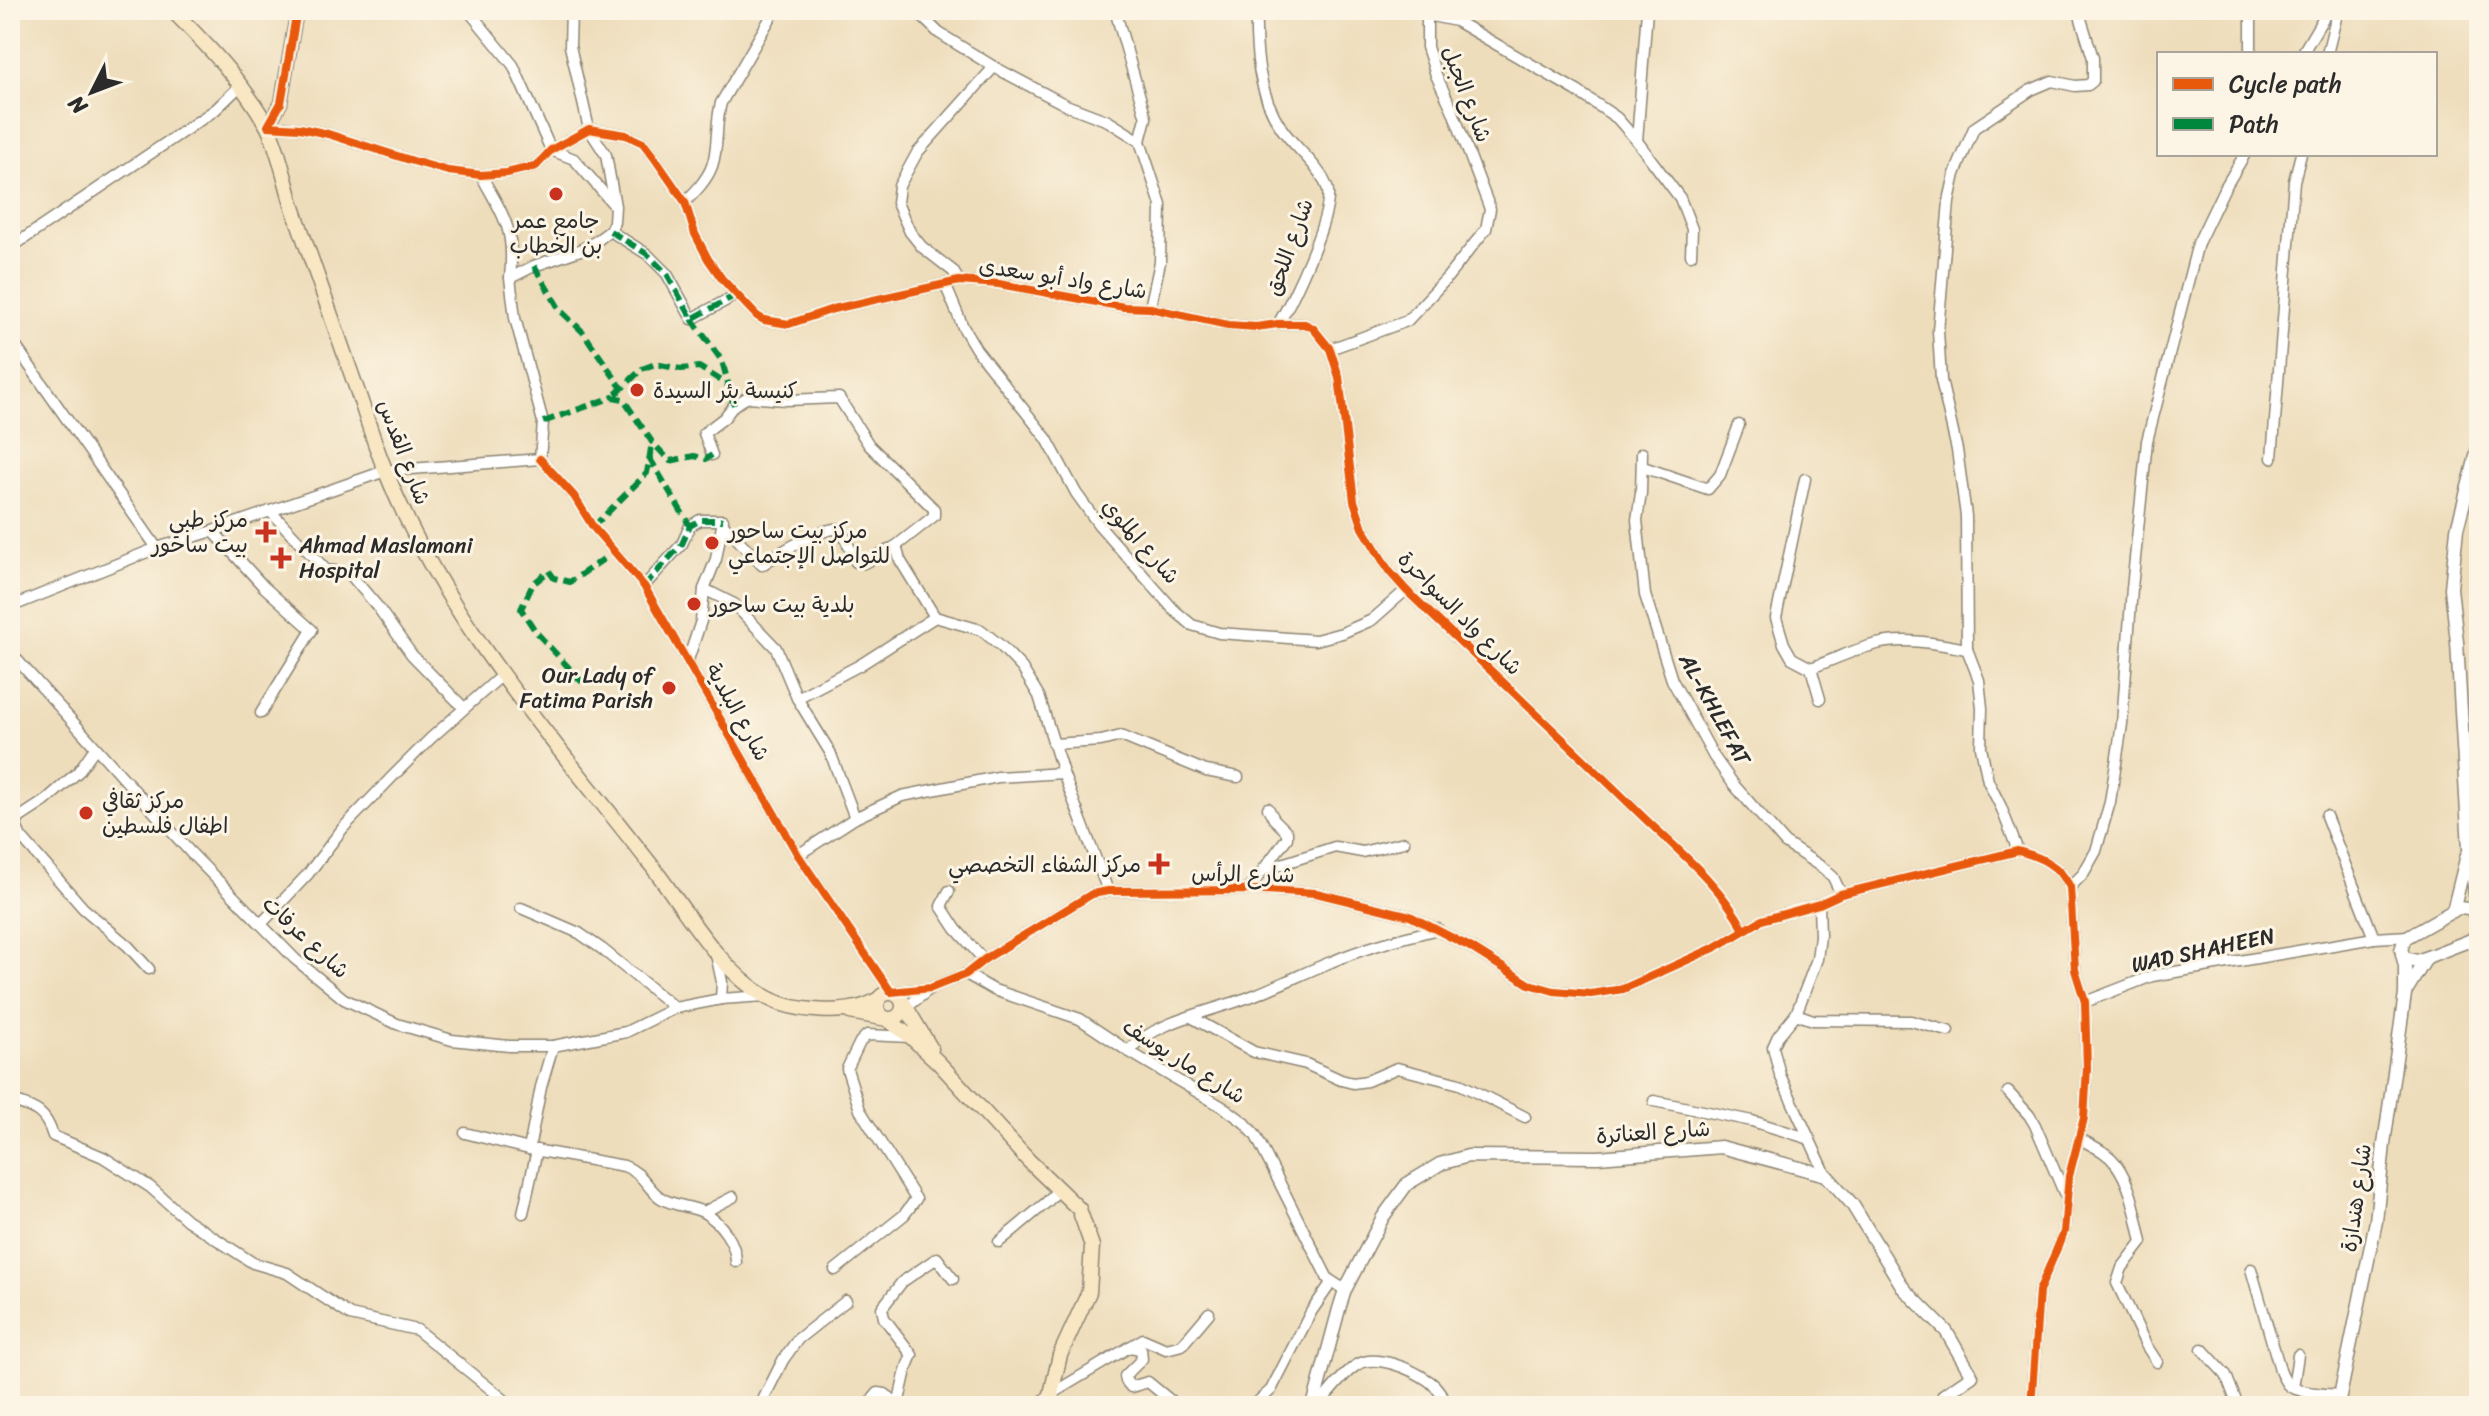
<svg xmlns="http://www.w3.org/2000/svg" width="2489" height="1416" viewBox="0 0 2489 1416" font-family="Sriracha,'Playpen Sans Arabic',sans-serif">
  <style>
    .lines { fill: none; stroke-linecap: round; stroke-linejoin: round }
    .minor-casing { stroke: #8c8473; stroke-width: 13 }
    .tertiary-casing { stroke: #8c8473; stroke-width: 15 }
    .secondary-casing { stroke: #8c8473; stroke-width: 17 }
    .minor { stroke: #fff; stroke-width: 10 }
    .tertiary { stroke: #fff; stroke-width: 12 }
    .secondary { stroke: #f9e7c3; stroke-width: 14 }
    .quiet { stroke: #00873e; stroke-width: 6; stroke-dasharray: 12 6; stroke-linecap: butt }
    .cycleway-casing { stroke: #fcf5e5; stroke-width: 13 }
    .cycleway { stroke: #e8590c; stroke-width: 8 }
    .poi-dot { fill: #c8321e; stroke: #fcf5e5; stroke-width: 3 }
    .labels { text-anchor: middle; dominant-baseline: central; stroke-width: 6; stroke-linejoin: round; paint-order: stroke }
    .street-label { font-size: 22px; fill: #2b2b2b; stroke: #fcf5e5 }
    .poi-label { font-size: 22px; fill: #2b2b2b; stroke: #fcf5e5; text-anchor: start }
  </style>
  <rect width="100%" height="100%" fill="#fcf5e5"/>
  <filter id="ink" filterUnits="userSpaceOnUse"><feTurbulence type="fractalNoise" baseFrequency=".0125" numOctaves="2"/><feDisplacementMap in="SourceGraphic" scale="16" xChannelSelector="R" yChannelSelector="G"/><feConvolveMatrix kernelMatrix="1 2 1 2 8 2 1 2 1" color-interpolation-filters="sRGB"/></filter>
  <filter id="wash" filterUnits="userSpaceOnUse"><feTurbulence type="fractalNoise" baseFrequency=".006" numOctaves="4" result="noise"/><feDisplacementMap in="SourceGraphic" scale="32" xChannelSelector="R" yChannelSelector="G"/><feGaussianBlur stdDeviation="1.8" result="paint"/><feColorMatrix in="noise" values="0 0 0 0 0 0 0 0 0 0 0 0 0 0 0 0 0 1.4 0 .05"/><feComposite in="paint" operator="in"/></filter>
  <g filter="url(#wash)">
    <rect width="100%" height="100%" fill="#edb"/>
  </g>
  <g filter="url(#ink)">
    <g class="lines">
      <g class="minor-casing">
        <g id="minor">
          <polyline points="468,10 513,65 551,150 574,159 614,205"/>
          <polyline points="915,10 939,33 994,67 1066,105 1108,121 1140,141 1161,205 1160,262 1150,308"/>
          <polyline points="1115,10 1146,118 1140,141"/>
          <path d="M1256,10C1255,51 1258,94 1282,129C1295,148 1318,164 1327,187C1336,210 1292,301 1278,324"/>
          <polyline points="2251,54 2251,10"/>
          <polyline points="2302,54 2328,10"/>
          <polyline points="2327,54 2338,10"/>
          <path d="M268,126L300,128L328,134L413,161L448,171L481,175L507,173L536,166L551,150L589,129L626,135L643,143L653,156L685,202L695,234L708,259L722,279L757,316L764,320L789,324L833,309L959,281L999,284L1124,307L1150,308L1228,325L1256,327L1278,324H1305L1313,328L1330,349L1339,377L1354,501L1363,528L1389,571L1406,590C1484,665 1563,738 1639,813C1676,849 1720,883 1744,930"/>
          <polyline points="1637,141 1647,10"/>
          <path d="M481,175C504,217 515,228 510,278"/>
          <path d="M685,202C695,192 707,180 712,166C719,147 715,124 721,103L775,10"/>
          <polyline points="610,231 647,254 667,274 692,319 736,295"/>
          <polyline points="10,248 215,110 240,86"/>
          <polyline points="959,281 953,271 922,247 910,232 897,203 899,186 917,153 994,67"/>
          <polyline points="945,284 963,327 976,349 1047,439 1076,493 1099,525 1174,610 1192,625 1219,633 1316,640 1342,633 1372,620 1406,590"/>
          <polyline points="10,338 157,548"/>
          <polyline points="1330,349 1407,321 1446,279 1486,229 1490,209 1452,109 1436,75 1427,47 1427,15 1456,21 1577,91 1617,118 1637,141 1680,198 1692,229 1691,255"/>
          <polyline points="1642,453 1641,493 1637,520 1645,595 1672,680 1714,757 1734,785 1785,843 1823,868 1833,877 1841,894"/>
          <polyline points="712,455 704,433 724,418 734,405 748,397 786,400 839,398 869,445 934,509 934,516 896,546 900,560 935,617 860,665 797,698 830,752 855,818"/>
          <polyline points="2272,458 2294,181 2301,154"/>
          <path d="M540,459L574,496L593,527L644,586L798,855L891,992L931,988L966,974L985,959L1092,894L1108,891L1265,890L1316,893L1410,916L1470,947L1529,984L1554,991L1591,994L1623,989L1716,947L1762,920L1819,904L1841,894L2018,851C2041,857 2059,865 2070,887L2075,970L2085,1002L2087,1068L2084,1118L2069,1176L2064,1232L2039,1291L2031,1406"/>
          <polyline points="540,459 543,422 515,318 510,278 534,266 580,250 595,242 610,231 614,222 615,206 606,155 589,129 570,46 571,10"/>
          <polyline points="1643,467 1708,489 1720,475 1739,425"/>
          <polyline points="1805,479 1776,618 1784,644 1792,658 1811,668 1820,699"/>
          <polyline points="270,511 326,570 349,573 377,606 412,655 464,708"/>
          <path d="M722,523L762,565C777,554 823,526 841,529L856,562L864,563L896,546"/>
          <polyline points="213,531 264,587 312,630 261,713"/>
          <polyline points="644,586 682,544 690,526 700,520 723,520 716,559 704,589"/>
          <polyline points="10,607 157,548 213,531 385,471 540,459"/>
          <polyline points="935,617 981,630 1001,646 1022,668 1039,696 1063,773"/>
          <polyline points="10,652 190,852 295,959 344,999 397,1024 452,1040 509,1046 553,1046 626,1032 675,1008 721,999 765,996"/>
          <polyline points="688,660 701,621 704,589 734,604 776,648 797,698"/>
          <path d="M1811,668C1833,660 1855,649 1877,644C1906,637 1938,644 1967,649"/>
          <polyline points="1053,744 1101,741 1121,736 1206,771 1238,777"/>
          <polyline points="95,748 78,772 45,801 19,818 16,826 21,837 83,908 128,946 149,969"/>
          <polyline points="10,793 14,809 19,818"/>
          <polyline points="2326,816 2374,938"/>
          <polyline points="2018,851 2001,807 1988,781 1981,747 1982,708 1979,680 1967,649 1966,516 1957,450 1941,380 1938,331 1949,201 1955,174 1974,128 2031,90 2052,81 2075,86 2088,85 2093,81 2093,58 2081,19"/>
          <polyline points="798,855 855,818 902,796 998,777 1063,773 1108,891"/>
          <polyline points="1266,869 1335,847 1362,852 1404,842"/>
          <polyline points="2070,887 2083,874 2096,851 2110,802 2122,724 2132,588 2147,441 2198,243 2223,191 2245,154"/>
          <polyline points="1248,890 1287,838 1287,832 1274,819 1268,808"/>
          <polyline points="949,891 941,906 956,929 984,960"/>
          <polyline points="1819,904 1820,936 1817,959 1796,1014 1778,1036 1773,1047 1780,1075 1826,1175"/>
          <polyline points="521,908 579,933 602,949 675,1008"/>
          <polyline points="261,924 308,874 343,828 392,777 431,738 501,676"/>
          <polyline points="716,954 722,982 721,999"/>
          <polyline points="966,974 994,990 1080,1019 1128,1051 1226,1109 1245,1123 1256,1136 1328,1279 1345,1290"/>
          <polyline points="2085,1002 2152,976 2374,938 2409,936"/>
          <polyline points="902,1011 931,988"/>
          <polyline points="1796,1014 1813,1020 1911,1021 1948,1031"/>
          <polyline points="1191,1017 1254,1052 1306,1064 1341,1080 1353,1083 1367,1081 1397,1068 1460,1084 1525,1117"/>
          <path d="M1128,1051C1157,1019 1217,1011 1257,994C1282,984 1306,972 1331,962C1366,947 1402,938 1438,929"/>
          <polyline points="2008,1092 2029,1115 2035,1125 2065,1195"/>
          <path d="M10,1100C34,1108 45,1110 53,1136L103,1157L150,1187L187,1220L253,1263L287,1273L350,1315L417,1330L512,1406"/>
          <polyline points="1654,1101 1752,1121 1810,1139"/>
          <path d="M465,1133L529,1149L624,1166C645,1174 646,1188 661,1198C673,1206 691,1206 703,1212C721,1222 736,1243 736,1262"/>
          <path d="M2080,1139C2093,1146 2107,1152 2116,1164C2132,1186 2136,1216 2142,1242L2122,1268L2117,1283L2146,1345L2157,1362"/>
          <polyline points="529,1149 541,1087 553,1046"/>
          <polyline points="704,1212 733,1197"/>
          <polyline points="523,1213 537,1150"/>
          <polyline points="999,1242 1047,1202 1058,1190"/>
          <path d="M2251,1269L2281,1373C2282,1375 2286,1383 2288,1385C2296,1393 2327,1394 2339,1395"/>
          <polyline points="835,1270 904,1215 916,1199 860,1110 847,1069 860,1042 867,1035 911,1037"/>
          <polyline points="1129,1347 1141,1349 1142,1359 1125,1376 1126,1381 1131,1387 1148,1382 1176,1405"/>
          <polyline points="2202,1349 2226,1375 2238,1406"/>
          <polyline points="2293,1388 2298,1355"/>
          <path d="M898,1404C903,1387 904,1370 912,1355L884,1318L882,1308L902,1282L937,1258L953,1279"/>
          <polyline points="760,1406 783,1360 798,1339 846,1301"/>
          <polyline points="867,1406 878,1393 885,1394 901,1406"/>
          <polyline points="1036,1406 1051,1394 1143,1339 1166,1349 1182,1345 1209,1313"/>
          <polyline points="1253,1406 1271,1390 1311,1312 1331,1283"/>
          <path d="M1317,1406C1329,1394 1343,1373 1357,1365C1375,1353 1412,1369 1429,1381C1438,1387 1443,1397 1448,1406"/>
        </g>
      </g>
      <g class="tertiary-casing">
        <g id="tertiary">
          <polyline points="268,126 281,103 297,10"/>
          <polyline points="2453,911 2467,855"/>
          <polyline points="2478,916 2469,848 2457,642 2451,588 2457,529 2479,445"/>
          <polyline points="2479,919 2469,909 2458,908 2405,938 2401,950 2405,958 2417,961 2471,940 2479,931"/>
          <polyline points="2406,991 2427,957"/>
          <polyline points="1313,1406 1339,1309 1345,1290 1361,1259 1383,1217 1407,1184 1440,1164 1468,1156 1598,1157 1721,1147 1826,1175 1852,1204 1904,1289 1946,1331 1972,1376 1944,1395 1952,1406"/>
          <polyline points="2338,1406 2376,1221 2384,1144 2405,994 2405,966 2402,954"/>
        </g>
      </g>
      <g class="secondary-casing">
        <g id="secondary">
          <path d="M172,10C207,45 242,81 266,124C278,144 286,186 294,210C315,269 335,328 356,387C366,415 374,444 386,472C445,620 551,737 648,861C683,905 716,968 766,997C793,1012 849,1017 877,1000"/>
          <circle cx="890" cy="1006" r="13"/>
          <polyline points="903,1002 931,1049"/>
          <polyline points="850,1012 887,1019 911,1037 939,1063 1029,1161 1079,1209 1092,1246 1089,1292 1060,1355 1051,1394 1054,1406"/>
        </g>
      </g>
      <use href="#minor" class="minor"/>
      <use href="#tertiary" class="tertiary"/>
      <use href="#secondary" class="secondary"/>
      <g class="quiet">
        <polyline points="610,231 647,254 667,274 692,319 736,295"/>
        <polyline points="534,266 560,310 583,332 621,387"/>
        <polyline points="692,319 722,361 734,405"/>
        <polyline points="616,394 642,369 655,364 681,369 699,367 728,385"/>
        <polyline points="543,422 613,397 623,399 652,442 670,461 694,456 706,459 712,455"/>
        <polyline points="649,457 690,526"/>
        <polyline points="593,527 647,473 652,442"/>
        <polyline points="644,586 682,544 690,526 700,520 723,520"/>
        <polyline points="582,682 536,632 521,609 533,584 549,571 554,578 570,582 614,552"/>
      </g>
      <g class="cycleway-casing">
        <g id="cycleway">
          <path d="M297,10L281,103L268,126L300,128L328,134L413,161L448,171L481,175L507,173L536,166L551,150L589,129L626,135L643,143L653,156L685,202L695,234L708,259L722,279L757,316L764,320L789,324L833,309L959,281L999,284L1124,307L1150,308L1228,325L1256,327L1278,324H1305L1313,328L1330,349L1339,377L1354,501L1363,528L1389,571L1406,590C1484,665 1563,738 1639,813C1676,849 1720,883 1744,930"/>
          <path d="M540,459L574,496L593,527L644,586L798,855L891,992L931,988L966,974L985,959L1092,894L1108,891L1265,890L1316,893L1410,916L1470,947L1529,984L1554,991L1591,994L1623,989L1716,947L1762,920L1819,904L1841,894L2018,851C2041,857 2059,865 2070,887L2075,970L2085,1002L2087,1068L2084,1118L2069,1176L2064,1232L2039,1291L2031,1406"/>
        </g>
      </g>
      <use href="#cycleway" class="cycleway"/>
    </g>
  </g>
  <g class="poi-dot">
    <circle cx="556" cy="194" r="8"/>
    <circle cx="637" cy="390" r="8"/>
    <path d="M262 520h8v8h8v8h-8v8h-8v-8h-8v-8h8z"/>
    <circle cx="712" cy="543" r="8"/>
    <path d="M277 546h8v8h8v8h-8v8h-8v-8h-8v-8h8z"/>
    <circle cx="694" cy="604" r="8"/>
    <circle cx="669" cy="688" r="8"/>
    <circle cx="86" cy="813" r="8"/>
    <path d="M1155 852h8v8h8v8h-8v8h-8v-8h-8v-8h8z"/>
  </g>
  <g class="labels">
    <g class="street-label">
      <text transform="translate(1467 94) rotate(69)">شارع الجبل</text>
      <text transform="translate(1289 247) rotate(-70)">شارع اللحق</text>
      <text transform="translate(1063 278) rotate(9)">شارع واد أبو سعدى</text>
      <text transform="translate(404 452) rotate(69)">شارع القدس</text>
      <text transform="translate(1141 541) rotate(49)">شارع الملوي</text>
      <text transform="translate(1460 613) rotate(45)">شارع واد السواحرة</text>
      <text transform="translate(1715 709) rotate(61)">AL-KHLEFAT</text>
      <text transform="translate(738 712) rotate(61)">شارع البلدية</text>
      <text transform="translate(1243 874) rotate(1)">شارع الرأس</text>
      <text transform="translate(306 937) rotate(43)">شارع عرفات</text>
      <text transform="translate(2203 950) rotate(-12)">WAD SHAHEEN</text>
      <text transform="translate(1184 1061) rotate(32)">شارع مار يوسف</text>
      <text transform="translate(1653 1132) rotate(-4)">شارع العناترة</text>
      <text transform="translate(2356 1198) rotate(-82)">شارع هندازة</text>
    </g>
    <g class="poi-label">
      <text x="556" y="220" text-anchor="middle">جامع عمر<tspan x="556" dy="25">بن الخطاب</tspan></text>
      <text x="653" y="390">كنيسة بئر السيدة</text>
      <text x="248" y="519" text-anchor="end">مركز طبي<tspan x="248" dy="25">بيت ساحور</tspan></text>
      <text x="728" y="530">مركز بيت ساحور<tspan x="728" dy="25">للتواصل الإجتماعي</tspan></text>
      <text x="299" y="545">Ahmad Maslamani<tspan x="299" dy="25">Hospital</tspan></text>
      <text x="710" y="604">بلدية بيت ساحور</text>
      <text x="653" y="675" text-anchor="end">Our Lady of<tspan x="653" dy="25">Fatima Parish</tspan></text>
      <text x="102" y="800">مركز ثقافي<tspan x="102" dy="25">اطفال فلسطين</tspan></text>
      <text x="1141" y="864" text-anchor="end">مركز الشفاء التخصصي</text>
    </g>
  </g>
  <rect width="2489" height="1416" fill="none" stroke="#fcf5e5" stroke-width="40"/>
  <rect x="2157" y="52" width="280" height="104" fill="#fcf5e5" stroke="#a8a49b" stroke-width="2"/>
  <rect x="2173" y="78" width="40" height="12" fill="#e8590c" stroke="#a8a49b" stroke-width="2"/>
  <text x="2229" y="92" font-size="24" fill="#2b2b2b">Cycle path</text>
  <rect x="2173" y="118" width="40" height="12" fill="#00873e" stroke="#a8a49b" stroke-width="2"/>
  <text x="2229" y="132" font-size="24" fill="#2b2b2b">Path</text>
  <g transform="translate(92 92) rotate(228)" stroke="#fcf5e5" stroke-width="6" paint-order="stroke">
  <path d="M0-6L14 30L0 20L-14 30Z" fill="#2b2b2b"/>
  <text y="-12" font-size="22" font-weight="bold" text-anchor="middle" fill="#2b2b2b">N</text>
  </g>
</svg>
